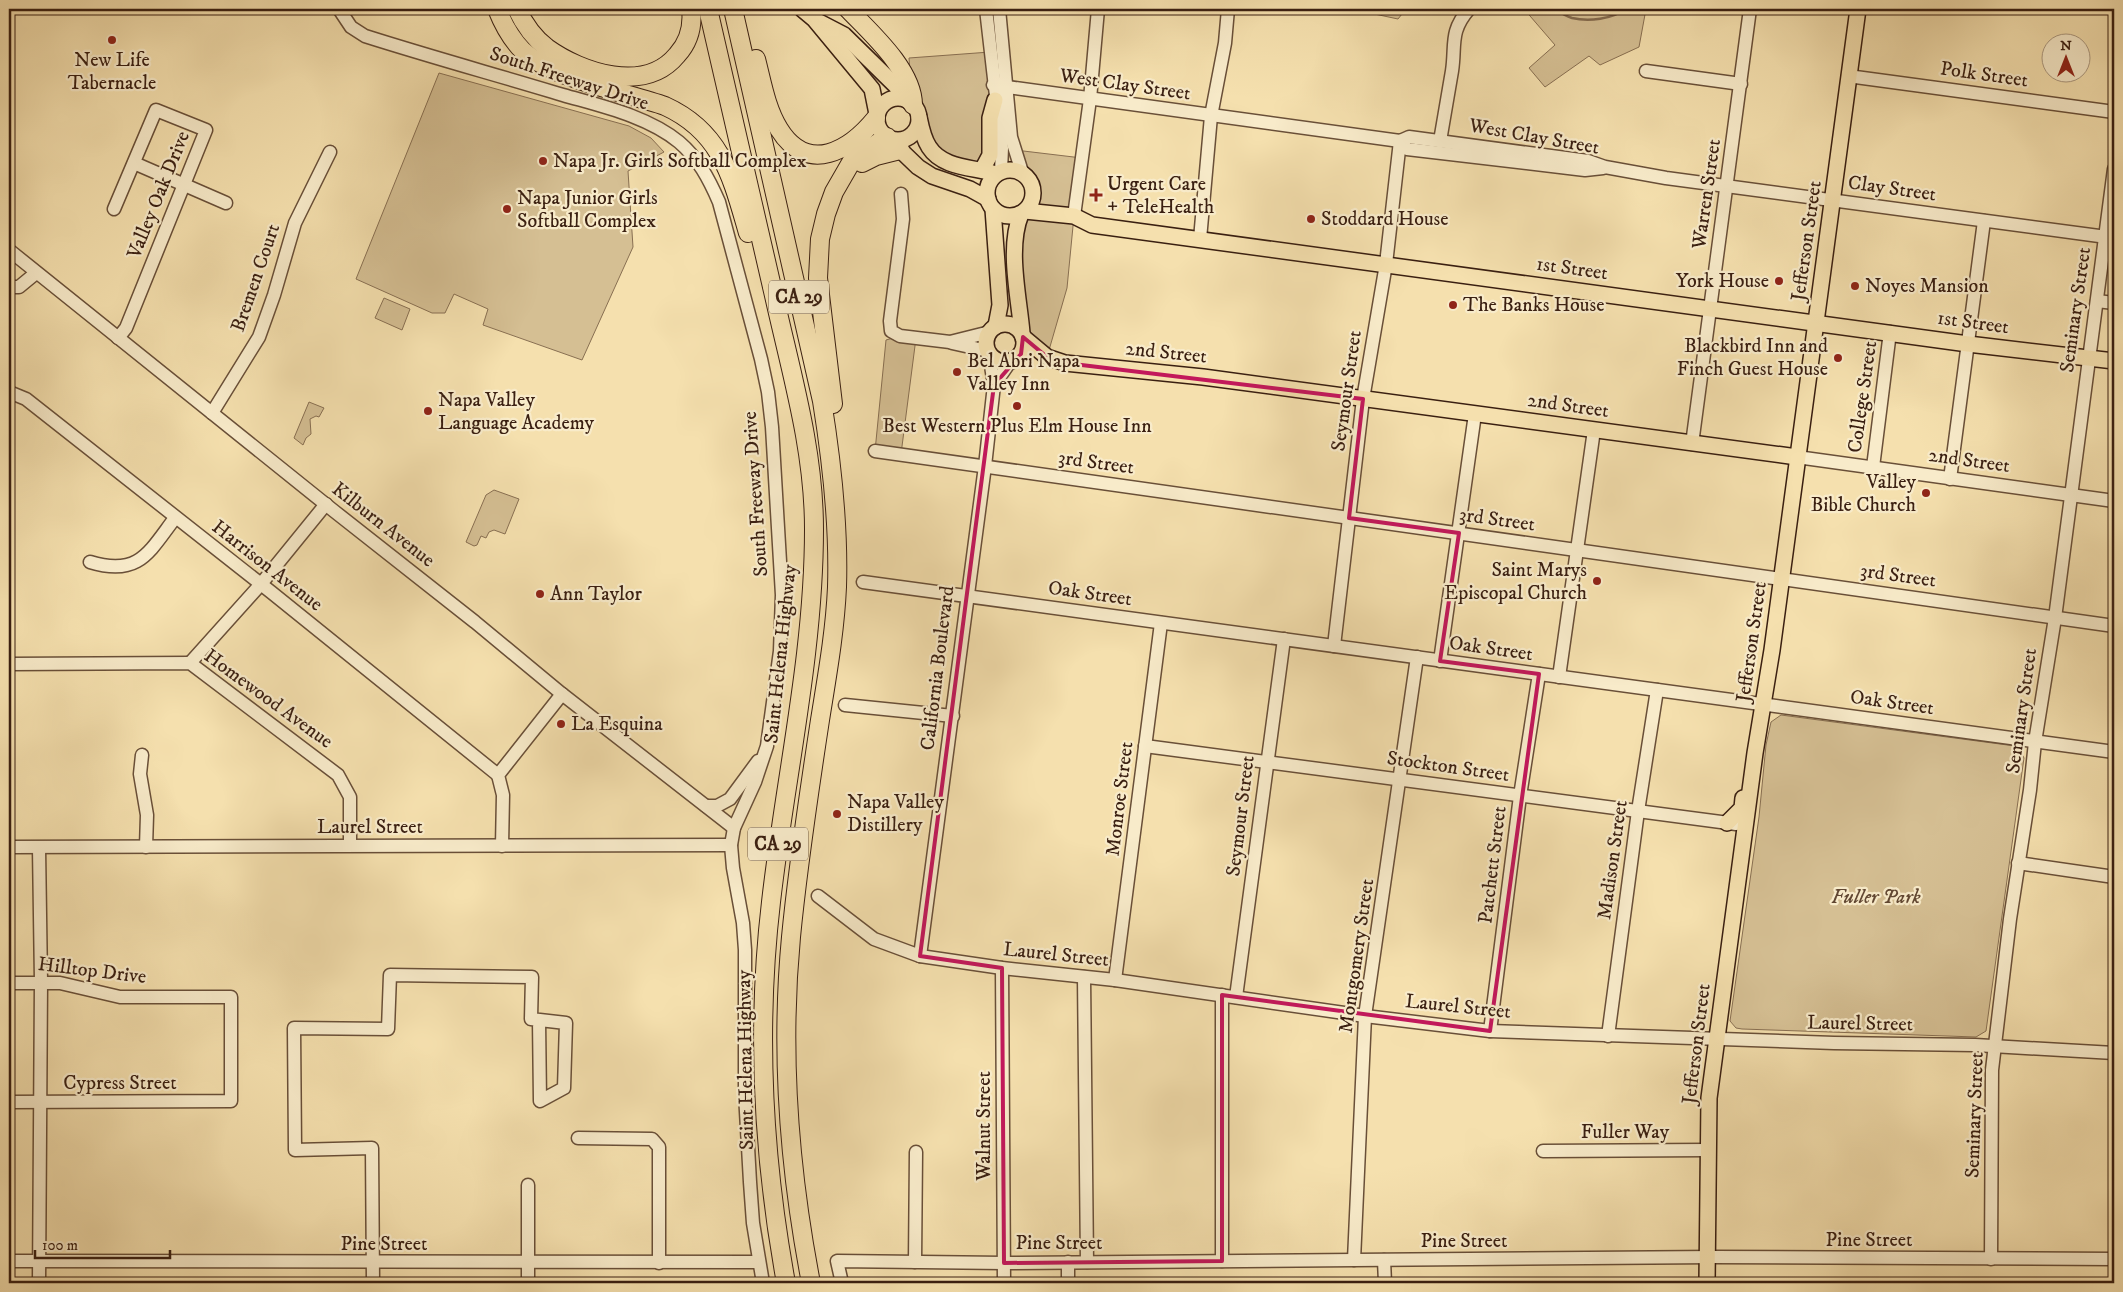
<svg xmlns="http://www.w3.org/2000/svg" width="2123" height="1292" viewBox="0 0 2123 1292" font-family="'IM FELL DW Pica',serif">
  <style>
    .green { fill: #d5bf93; stroke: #886f52 }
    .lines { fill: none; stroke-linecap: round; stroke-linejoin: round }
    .stream { stroke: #846b4f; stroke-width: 2.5 }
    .minor-casing { stroke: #694f38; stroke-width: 15 }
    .major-casing { stroke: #3a1f11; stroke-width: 18 }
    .highway-casing { stroke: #3a1f11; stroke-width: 20 }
    .minor { stroke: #f8ebca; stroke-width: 12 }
    .major { stroke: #f5e0ae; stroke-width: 15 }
    .highway { stroke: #f5e0ae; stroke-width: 18 }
    .marked { fill: none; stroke: #c2185b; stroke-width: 4; stroke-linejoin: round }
    .poi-dot { fill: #8f2418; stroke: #f8ebca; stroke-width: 2 }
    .labels { text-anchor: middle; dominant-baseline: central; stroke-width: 4.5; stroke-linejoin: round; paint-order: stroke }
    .shield { fill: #f8ebca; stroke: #735c48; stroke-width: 1 }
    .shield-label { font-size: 19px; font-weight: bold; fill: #3a1f11 }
    .poi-label { font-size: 20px; fill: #3a1f11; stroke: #f8ebca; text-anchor: start }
    .street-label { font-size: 20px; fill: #3a1f11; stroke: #f8ebca }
    .park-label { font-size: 20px; font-style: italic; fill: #614732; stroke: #f8ebca }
  </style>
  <rect width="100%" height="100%" fill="#f5e0ae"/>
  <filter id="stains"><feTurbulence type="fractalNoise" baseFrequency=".004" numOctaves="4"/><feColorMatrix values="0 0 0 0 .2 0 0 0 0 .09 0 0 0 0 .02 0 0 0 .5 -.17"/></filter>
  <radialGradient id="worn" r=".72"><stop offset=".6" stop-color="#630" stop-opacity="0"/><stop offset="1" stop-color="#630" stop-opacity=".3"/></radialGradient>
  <g class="green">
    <polygon points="1351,9 1406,9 1398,19"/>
    <polygon points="1524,9 1646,9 1639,47 1600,65 1589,56 1545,87 1529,68 1555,45"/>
    <polygon points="990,52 995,100 982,170 936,155 911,90 909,58"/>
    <polygon points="439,73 629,126 651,138 664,152 628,171 633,247 582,360 483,325 488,309 454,294 445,313 432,313 356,279"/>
    <path d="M1015,150L1082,158L1074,216L1067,288L1047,357L1023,336L1013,246L1033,198C1035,179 1027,182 1021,169C1019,163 1017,156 1015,150Z"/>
    <polygon points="384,298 410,309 402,330 375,318"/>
    <polygon points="900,336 916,338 901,454 875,451 886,340"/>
    <polygon points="309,402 324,408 319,417 316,416 310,419 311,434 306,438 303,445 294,438"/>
    <polygon points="494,490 519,499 505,534 494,530 489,532 486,538 481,536 477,545 474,546 466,542 486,495"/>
    <polygon points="1781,715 2015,746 2020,750 2024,758 1986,1031 1976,1037 1742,1029 1736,1028 1730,1021 1759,817 1766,745 1771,722"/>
  </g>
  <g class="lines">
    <path class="stream" d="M1554,9C1559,12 1566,16 1572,18C1589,22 1612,19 1626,9"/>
    <g class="minor-casing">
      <g id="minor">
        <path d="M339,9L351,27L365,36C431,57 497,75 563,95C601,106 647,116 679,142C698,158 709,179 719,202L761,359L768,392L772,427L782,595L780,651L767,746L755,782L734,828L731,845L733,868L743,923L745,950V1094L750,1182L753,1223L763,1283"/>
        <polyline points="986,9 1002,148 1001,171"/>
        <polyline points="999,9 1011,137 1022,172"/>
        <polyline points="1646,71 1741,84"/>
        <polyline points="1848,76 2114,112"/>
        <polyline points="993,85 1400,141 1409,137 1588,161 1605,167 1666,178 2114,238"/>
        <polyline points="1400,141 1407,149 1585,170 1603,168"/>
        <path d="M1440,141C1444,117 1448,94 1452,71C1456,45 1449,32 1469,9"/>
        <polyline points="134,163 226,203"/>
        <polyline points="901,194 903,219 890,321 891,331 900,336 950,342 990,332"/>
        <polyline points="114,209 156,110 206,130 126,328 118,338"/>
        <polyline points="1074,216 1090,99 1098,9"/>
        <polyline points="1200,239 1211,116 1225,43 1228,9"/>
        <polyline points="9,250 334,511 475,622 562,694 734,828"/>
        <polyline points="9,287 19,287 36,273"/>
        <polyline points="2097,301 2114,303"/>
        <polyline points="952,343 988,351"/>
        <polyline points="994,385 1010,362"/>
        <polyline points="9,392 26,399 271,592 498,775"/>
        <polyline points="212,413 259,337 274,295 295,223 330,152"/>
        <polyline points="1692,444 1750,9"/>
        <polyline points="875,451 2114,626"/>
        <polyline points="1797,457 2114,501"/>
        <polyline points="1873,467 1890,332"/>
        <polyline points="1950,479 1984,221"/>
        <path d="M90,562C139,577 149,552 175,518"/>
        <polyline points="863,582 2114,752"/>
        <polyline points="1334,646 1363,399 1386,264 1400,141"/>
        <polyline points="1440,661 1475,414"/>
        <polyline points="190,663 261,584 326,504"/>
        <polyline points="9,664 190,663 338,775 350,797 350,845"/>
        <polyline points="1559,677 1594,430"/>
        <polyline points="845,705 953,716"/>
        <polyline points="1145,746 1736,824"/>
        <polyline points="142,755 140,774 147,815 146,847"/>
        <polyline points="706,806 717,806 730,799 758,761"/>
        <polyline points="502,846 503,795 498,775 562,694"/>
        <polyline points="9,847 731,845"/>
        <polyline points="39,848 41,982 39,1283"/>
        <polyline points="2018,863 2114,877"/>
        <polyline points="818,896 874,939 920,956 1002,968 1115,980 1365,1016 1490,1031 1834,1043 1975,1045 2114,1053"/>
        <polyline points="920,956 985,466 994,385 989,353"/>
        <polyline points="1002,968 1004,1283"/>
        <polyline points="1084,977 1087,1262"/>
        <polyline points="1115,980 1161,623"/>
        <polyline points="9,983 60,983 120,997 231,997 231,1101 9,1102"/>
        <polyline points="1222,995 1222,1261"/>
        <polyline points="1236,997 1284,639"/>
        <polyline points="1490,1031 1520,796 1539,674"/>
        <polyline points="1608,1036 1638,811 1657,690"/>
        <polyline points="578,1138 652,1139 659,1147 659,1263"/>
        <polyline points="1543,1151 1707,1150"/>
        <polyline points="528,1185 528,1283"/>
        <polyline points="1991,1259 1992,1070 2010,919 2030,790 2035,742 2055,618 2114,169"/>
        <polyline points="1354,1260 1365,1016 1417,657"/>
        <polyline points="1384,1260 1385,1283"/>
        <polyline points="9,1261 759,1262"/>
        <polyline points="915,1262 916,1152"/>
        <polyline points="1068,1262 1068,1283"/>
        <polyline points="373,1283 372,1148 295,1150 294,1028 388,1029 390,975 532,977 531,1019 566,1023 564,1088 540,1101 539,1020"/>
        <polyline points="842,1283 837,1261 1004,1263 1715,1257 2114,1259"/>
      </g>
    </g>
    <g class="major-casing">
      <g id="major">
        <polyline points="802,9 814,19 872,89 877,114"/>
        <polyline points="819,22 844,35 896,86 908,101"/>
        <circle cx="898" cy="119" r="21"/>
        <path d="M919,117C921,127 923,138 929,147C943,169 974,167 996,174"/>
        <polyline points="892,142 918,167 932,176 970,189 988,199"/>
        <circle cx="1010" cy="193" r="23"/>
        <polyline points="982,170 990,155 990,118 995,100"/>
        <polyline points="993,209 1000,305 996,326"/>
        <polyline points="1025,211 1074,216 1092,225 1968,344 2114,361"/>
        <path d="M1021,214C1007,248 1019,297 1022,333"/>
        <circle cx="1005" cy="343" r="19"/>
        <polyline points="1023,337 1047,357 1065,363 1203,377 1797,457"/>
        <polyline points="1727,823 1742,808 1743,798"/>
        <polyline points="1707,1283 1709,1098 1755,753 1772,650 1858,9"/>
      </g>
    </g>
    <g class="highway-casing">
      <g id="highway">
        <path d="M497,9C503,24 511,39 523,51C554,79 624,92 665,106C722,132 732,178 748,233"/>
        <path d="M517,9C524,24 534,38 547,48C582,73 645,94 677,55C689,42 693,26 691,9"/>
        <path d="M708,9C730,106 753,203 775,300C792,376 814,450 814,529C814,655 785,778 771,902C756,1030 763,1158 786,1283"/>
        <path d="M733,9L822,401C832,463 839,524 837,587C835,632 827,676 820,720C809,792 798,864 791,937C780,1053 789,1169 811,1283"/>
        <path d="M848,9C871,33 913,70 913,105"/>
        <path d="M756,59C762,82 766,108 779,129C808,176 850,150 876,118"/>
        <polyline points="862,163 876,156 900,150"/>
        <polyline points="833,404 818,278 820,239 826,214 834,192 853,159 887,137"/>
      </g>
    </g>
    <use href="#minor" class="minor"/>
    <use href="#major" class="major"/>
    <use href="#highway" class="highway"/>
  </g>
  <path class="marked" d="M1023,337L1047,357L1065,363L1363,399L1349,518L1459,533L1440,661L1539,674L1490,1031L1222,995V1261L1004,1263L1002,968L920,956L994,385L1021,354Z"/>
  <g class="poi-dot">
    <circle cx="112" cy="40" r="5"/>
    <circle cx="543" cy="161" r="5"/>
    <path d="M1093.5 187.5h5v5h5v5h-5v5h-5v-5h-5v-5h5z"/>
    <circle cx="507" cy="209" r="5"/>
    <circle cx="1311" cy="219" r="5"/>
    <circle cx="1779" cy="281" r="5"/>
    <circle cx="1855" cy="286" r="5"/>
    <circle cx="1453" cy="305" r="5"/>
    <circle cx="1838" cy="358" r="5"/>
    <circle cx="957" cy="372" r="5"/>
    <circle cx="1017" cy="406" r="5"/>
    <circle cx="428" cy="411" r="5"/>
    <circle cx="1926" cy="493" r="5"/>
    <circle cx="1597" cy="581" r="5"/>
    <circle cx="540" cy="594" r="5"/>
    <circle cx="561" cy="724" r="5"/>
    <circle cx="837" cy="814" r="5"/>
  </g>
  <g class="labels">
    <g class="shield">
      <rect x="769" y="280.5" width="60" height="33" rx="4"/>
      <rect x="748" y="827.5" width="60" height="33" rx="4"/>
    </g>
    <g class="shield-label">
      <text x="799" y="297">CA 29</text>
      <text x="778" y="844">CA 29</text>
    </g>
    <g class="poi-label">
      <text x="112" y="60" text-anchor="middle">New Life<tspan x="112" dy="23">Tabernacle</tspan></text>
      <text x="553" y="161">Napa Jr. Girls Softball Complex</text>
      <text x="1107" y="184">Urgent Care<tspan x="1107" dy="23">+ TeleHealth</tspan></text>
      <text x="517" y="198">Napa Junior Girls<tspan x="517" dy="23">Softball Complex</tspan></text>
      <text x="1321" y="219">Stoddard House</text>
      <text x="1769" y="281" text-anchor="end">York House</text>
      <text x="1865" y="286">Noyes Mansion</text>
      <text x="1463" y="305">The Banks House</text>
      <text x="1828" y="346" text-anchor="end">Blackbird Inn and<tspan x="1828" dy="23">Finch Guest House</tspan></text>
      <text x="967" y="361">Bel Abri Napa<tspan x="967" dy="23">Valley Inn</tspan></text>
      <text x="438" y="400">Napa Valley<tspan x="438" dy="23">Language Academy</tspan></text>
      <text x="1017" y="426" text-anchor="middle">Best Western Plus Elm House Inn</text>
      <text x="1916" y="482" text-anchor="end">Valley<tspan x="1916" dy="23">Bible Church</tspan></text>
      <text x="1587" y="570" text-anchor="end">Saint Marys<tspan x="1587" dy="23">Episcopal Church</tspan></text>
      <text x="550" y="594">Ann Taylor</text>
      <text x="571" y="724">La Esquina</text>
      <text x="847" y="802">Napa Valley<tspan x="847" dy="23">Distillery</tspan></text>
    </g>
    <g class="street-label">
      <text transform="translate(1984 75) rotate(8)">Polk Street</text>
      <text transform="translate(569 79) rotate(18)">South Freeway Drive</text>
      <text transform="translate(1125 85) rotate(8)">West Clay Street</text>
      <text transform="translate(1534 137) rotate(10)">West Clay Street</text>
      <text transform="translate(1892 189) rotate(8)">Clay Street</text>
      <text transform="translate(1707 194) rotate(-82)">Warren Street</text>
      <text transform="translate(159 195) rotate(-68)">Valley Oak Drive</text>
      <text transform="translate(1807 241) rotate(-82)">Jefferson Street</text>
      <text transform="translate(1572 269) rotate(8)">1st Street</text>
      <text transform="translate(256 278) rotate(-71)">Bremen Court</text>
      <text transform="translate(2076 310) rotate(-82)">Seminary Street</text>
      <text transform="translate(1973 323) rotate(8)">1st Street</text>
      <text transform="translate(1166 353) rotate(6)">2nd Street</text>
      <text transform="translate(1347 391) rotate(-82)">Seymour Street</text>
      <text transform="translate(1863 397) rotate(-82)">College Street</text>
      <text transform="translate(1568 406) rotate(8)">2nd Street</text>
      <text transform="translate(1969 461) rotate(8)">2nd Street</text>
      <text transform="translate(1096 463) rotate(8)">3rd Street</text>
      <text transform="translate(756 494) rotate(-94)">South Freeway Drive</text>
      <text transform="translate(1497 520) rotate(8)">3rd Street</text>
      <text transform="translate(383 525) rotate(38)">Kilburn Avenue</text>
      <text transform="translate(267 566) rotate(38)">Harrison Avenue</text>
      <text transform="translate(1898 576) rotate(8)">3rd Street</text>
      <text transform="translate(1090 594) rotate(8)">Oak Street</text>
      <text transform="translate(1752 642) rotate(-82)">Jefferson Street</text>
      <text transform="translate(1491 649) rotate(8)">Oak Street</text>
      <text transform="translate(781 654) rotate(-84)">Saint Helena Highway</text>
      <text transform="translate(938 668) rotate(-83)">California Boulevard</text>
      <text transform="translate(268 699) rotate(36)">Homewood Avenue</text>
      <text transform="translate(1892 703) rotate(8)">Oak Street</text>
      <text transform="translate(2022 711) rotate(-82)">Seminary Street</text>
      <text transform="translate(1448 767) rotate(8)">Stockton Street</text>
      <text transform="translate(1120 799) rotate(-83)">Monroe Street</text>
      <text transform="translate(1241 816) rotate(-83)">Seymour Street</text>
      <text x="370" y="827">Laurel Street</text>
      <text transform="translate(1613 860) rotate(-82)">Madison Street</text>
      <text transform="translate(1493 865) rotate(-83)">Patchett Street</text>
      <text transform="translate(1056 955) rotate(6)">Laurel Street</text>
      <text transform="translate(1357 956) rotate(-82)">Montgomery Street</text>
      <text transform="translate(92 971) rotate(7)">Hilltop Drive</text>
      <text transform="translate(1458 1007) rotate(6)">Laurel Street</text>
      <text transform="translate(1860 1024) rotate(1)">Laurel Street</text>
      <text transform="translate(1697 1044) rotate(-83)">Jefferson Street</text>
      <text transform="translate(746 1060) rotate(-91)">Saint Helena Highway</text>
      <text x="120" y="1083">Cypress Street</text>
      <text transform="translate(1975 1115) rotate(-88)">Seminary Street</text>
      <text transform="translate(984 1126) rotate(-90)">Walnut Street</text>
      <text x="1625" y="1132">Fuller Way</text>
      <text x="1869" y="1240">Pine Street</text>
      <text x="1464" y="1241">Pine Street</text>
      <text x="1059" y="1243">Pine Street</text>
      <text x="384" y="1244">Pine Street</text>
    </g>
    <g class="park-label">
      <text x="1876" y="897">Fuller Park</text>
    </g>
  </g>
  <rect width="2123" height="1292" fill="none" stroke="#f5e0ae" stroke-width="30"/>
  <rect x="10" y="10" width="2103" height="1272" fill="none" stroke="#3a1f11" stroke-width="2.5"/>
  <rect x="15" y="15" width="2093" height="1262" fill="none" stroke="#3a1f11"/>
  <g transform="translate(2066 58)"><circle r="24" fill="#f8ebca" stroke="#ac9980"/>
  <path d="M0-4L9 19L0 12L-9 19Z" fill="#8f2418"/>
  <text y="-8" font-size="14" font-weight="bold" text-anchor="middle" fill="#3a1f11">N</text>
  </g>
  <path d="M35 1250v8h135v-8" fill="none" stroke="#3a1f11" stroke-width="2.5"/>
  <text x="42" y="1250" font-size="15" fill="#3a1f11" stroke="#f8ebca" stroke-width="4" paint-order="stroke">100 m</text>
  <rect width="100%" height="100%" filter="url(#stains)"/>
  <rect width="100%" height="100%" fill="url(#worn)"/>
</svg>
